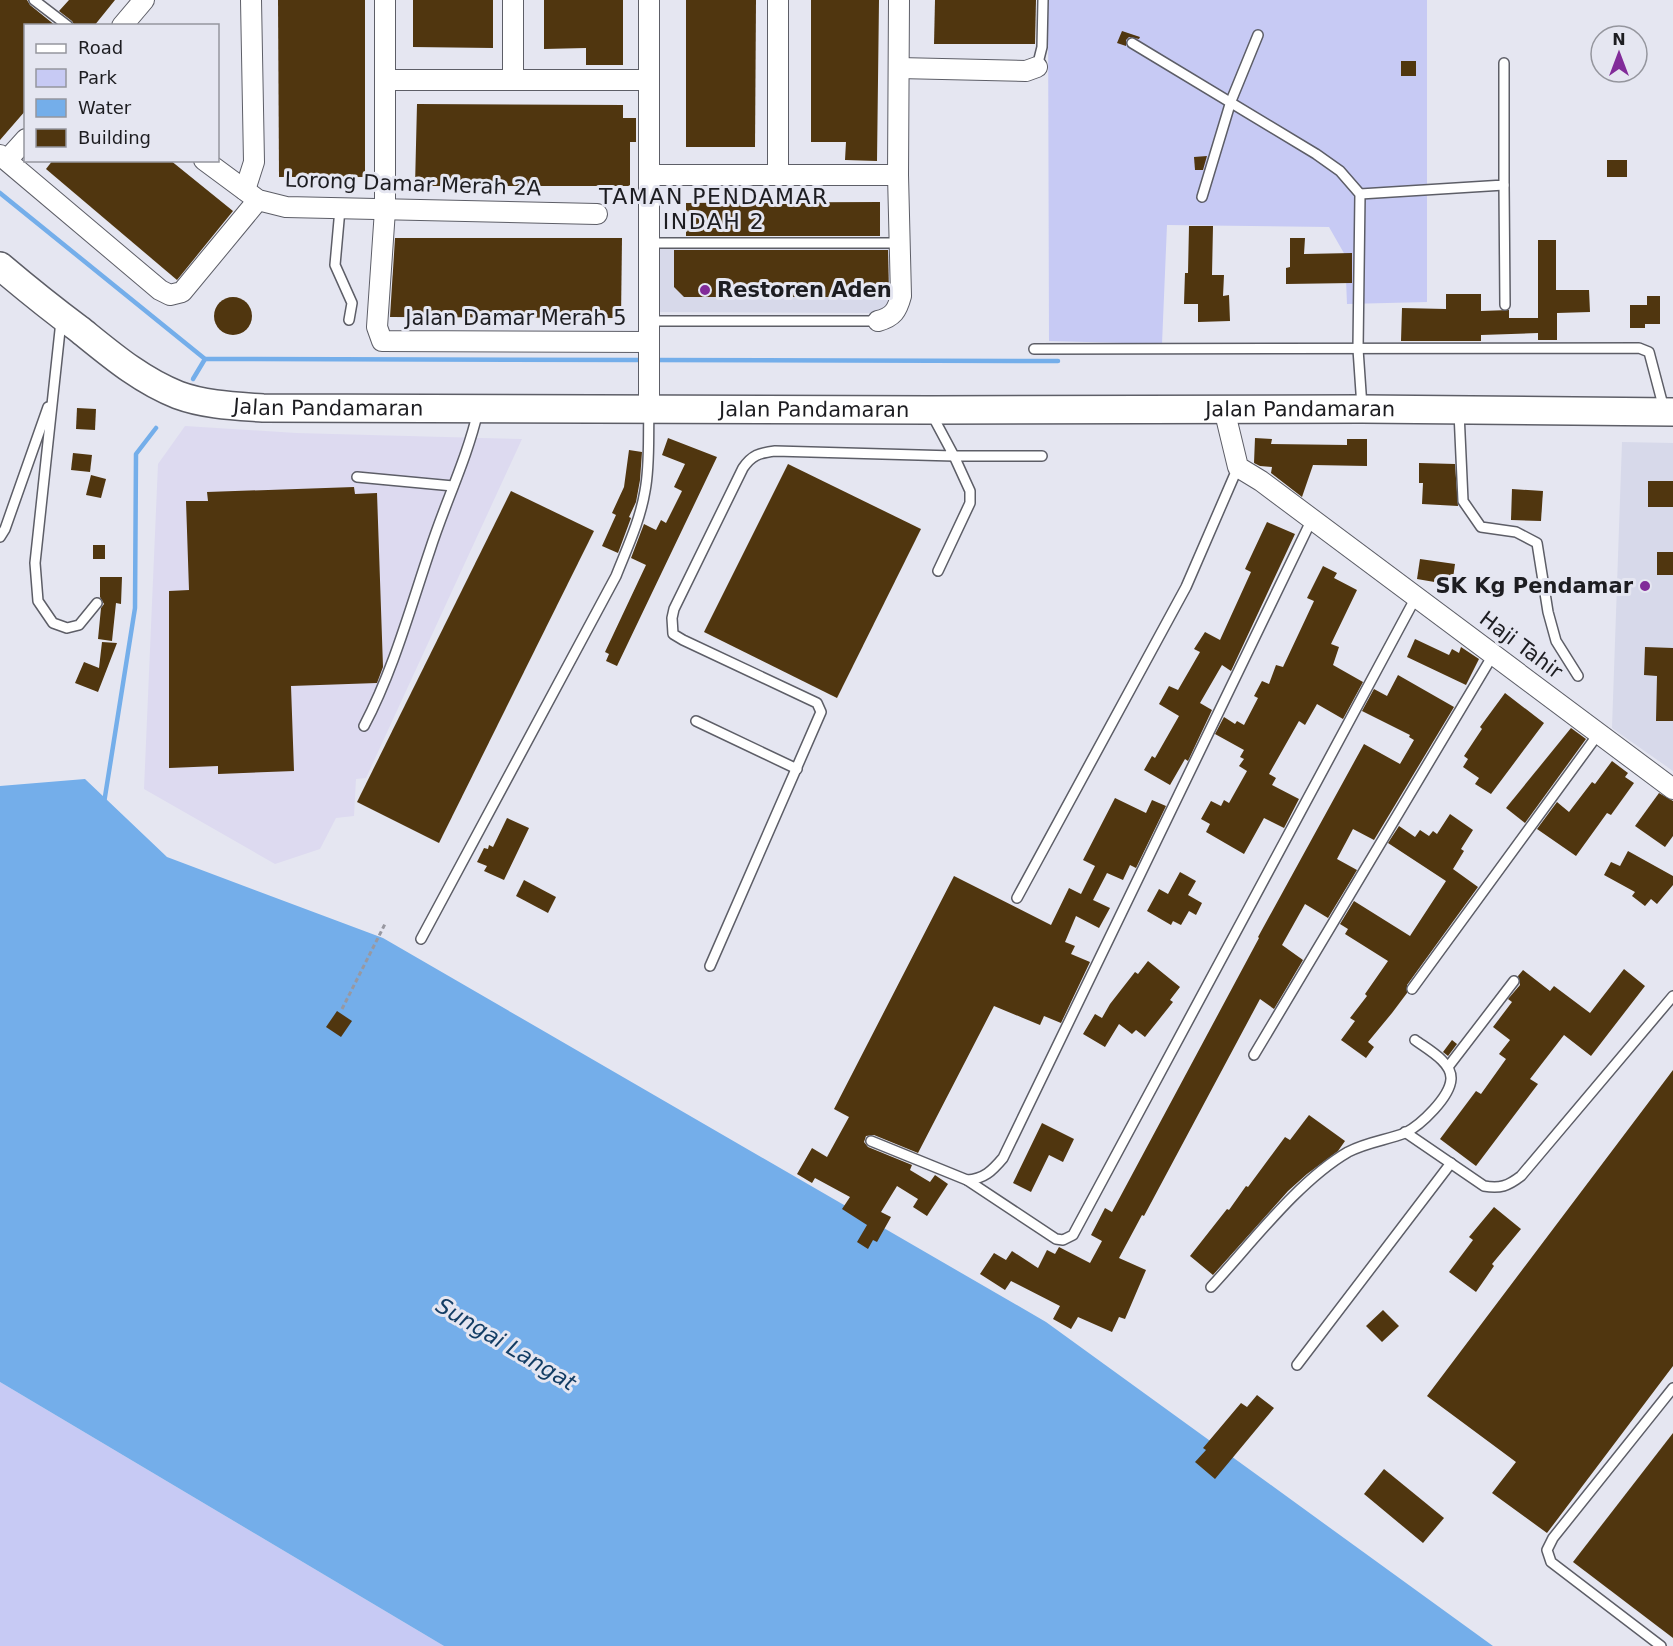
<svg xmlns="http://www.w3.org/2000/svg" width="1673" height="1646" viewBox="0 0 1673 1646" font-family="'DejaVu Sans',sans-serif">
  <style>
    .built { fill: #d7d9ea }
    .industrial { fill: #dddaf0 }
    .green { fill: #c7caf4 }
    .water { fill: #74aeea }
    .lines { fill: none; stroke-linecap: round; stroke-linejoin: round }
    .stream { stroke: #74aeea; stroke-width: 4.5 }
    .building { fill: #50360f }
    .service-casing { stroke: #5d5e67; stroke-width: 12 }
    .minor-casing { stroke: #5d5e67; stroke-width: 22 }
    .secondary-casing { stroke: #5d5e67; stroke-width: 30 }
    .path { stroke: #9898a1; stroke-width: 3; stroke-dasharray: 4.5 3; stroke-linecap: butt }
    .service { stroke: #fff; stroke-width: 9 }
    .minor { stroke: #fff; stroke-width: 20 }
    .secondary { stroke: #fff; stroke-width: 27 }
    .poi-dot { fill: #812b99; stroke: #e5e6f1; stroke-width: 2 }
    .labels { text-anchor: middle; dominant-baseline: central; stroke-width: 6; stroke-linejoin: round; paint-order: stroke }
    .street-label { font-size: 21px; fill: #1d1d21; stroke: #e5e6f1 }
    .poi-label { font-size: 21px; font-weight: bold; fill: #1d1d21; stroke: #e5e6f1; text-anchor: start }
    .neighbourhood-label { font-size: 22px; letter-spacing: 1.5px; fill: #1d1d21; stroke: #e5e6f1 }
    .water-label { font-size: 22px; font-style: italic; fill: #133d64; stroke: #e5e6f1 }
  </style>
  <rect width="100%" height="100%" fill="#e5e6f1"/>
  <g class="built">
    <polygon points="653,247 894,247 895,297 887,313 655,312"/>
    <polygon points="1622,442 1673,443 1673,771 1612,728"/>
  </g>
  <polygon class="industrial" points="185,426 296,433 522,439 366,778 356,779 354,816 336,818 320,849 275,864 144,789 158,464"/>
  <g class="green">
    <polygon points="1048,0 1427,0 1427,302 1347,304 1345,255 1329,227 1167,225 1162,344 1049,341"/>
    <polygon points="0,1382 444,1646 0,1646"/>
  </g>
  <polygon class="water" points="85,779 167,857 383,938 1046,1322 1493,1646 444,1646 0,1382 0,786"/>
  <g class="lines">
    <g class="stream">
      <polyline points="0,193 205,359 645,360"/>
      <polyline points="653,360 1058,361"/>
      <polyline points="193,379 205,359"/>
      <polyline points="104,803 135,608 136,454 156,428"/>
    </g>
  </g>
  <g class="building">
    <polygon points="0,0 27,0 30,5 56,26 26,26 26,110 0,140"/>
    <polygon points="69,0 115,0 94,26 75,26 72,21 59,11"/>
    <polygon points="278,0 365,0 365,177 279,177"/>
    <polygon points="413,0 493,0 493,48 413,47"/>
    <polygon points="544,0 623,0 623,65 586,65 586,48 544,49"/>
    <polygon points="686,0 756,0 755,147 686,147"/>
    <polygon points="811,0 879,0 877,161 845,160 846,142 811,142"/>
    <polygon points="935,0 1036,0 1035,44 934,44"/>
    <polygon points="1122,31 1140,37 1139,39 1129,37 1126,40 1126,46 1117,43"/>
    <rect x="1401" y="61" width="15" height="15"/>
    <polygon points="417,104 623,105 623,118 636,118 636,142 630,142 630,186 415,186"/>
    <polygon points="1207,156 1203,170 1195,170 1194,157"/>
    <polygon points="53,160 170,160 233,211 177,280 46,169"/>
    <rect x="1607" y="160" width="20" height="17"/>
    <polygon points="880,202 880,236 686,236 686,203"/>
    <polygon points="1189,226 1213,226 1212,275 1224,275 1223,296 1229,295 1230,321 1198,322 1198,304 1184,304 1185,273 1188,273"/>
    <polygon points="395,238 622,238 621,318 390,317"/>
    <polygon points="1290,238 1305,238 1304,254 1352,253 1352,283 1286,284 1286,268 1290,267"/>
    <polygon points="1538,240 1556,240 1556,290 1589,290 1590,312 1557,313 1557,340 1538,340 1538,333 1481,335 1481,341 1401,341 1402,308 1446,309 1446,294 1481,294 1481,311 1509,310 1509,318 1538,318"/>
    <polygon points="674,250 888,250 889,292 883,297 684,297 674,287"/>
    <polygon points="1647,296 1660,296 1660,324 1645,324 1645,328 1630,328 1630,305 1647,305"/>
    <circle cx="233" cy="316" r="19"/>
    <polygon points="77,408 96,409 95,430 76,429"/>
    <polygon points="668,438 717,457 617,666 606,661 609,654 605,652 646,565 631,558 644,524 656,530 661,520 666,523 682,491 674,487 685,464 662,455"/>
    <polygon points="1255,438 1272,439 1271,444 1347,445 1347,439 1367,439 1367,466 1313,465 1302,497 1271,473 1272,467 1260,466 1254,463"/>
    <polygon points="629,450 642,452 640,480 636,502 629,517 631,518 618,553 602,546 616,515 612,513 624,487"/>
    <polygon points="73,453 92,455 90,472 71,470"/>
    <polygon points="1419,463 1455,464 1458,506 1422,504 1423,483 1419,483"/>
    <polygon points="788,464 921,529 837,698 704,632"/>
    <polygon points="91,475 106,479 101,498 86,495"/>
    <rect x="1648" y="481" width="25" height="26"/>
    <polygon points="354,487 355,494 377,493 383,667 377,683 291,686 294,771 218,774 218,766 169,768 169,591 189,590 186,501 208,501 207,492"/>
    <polygon points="1512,489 1543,491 1541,521 1511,520"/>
    <polygon points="511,491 594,531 439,843 357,802"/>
    <polygon points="1267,522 1295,534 1231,671 1222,665 1200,703 1212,710 1188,761 1185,759 1170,785 1144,770 1152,756 1155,758 1179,716 1159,704 1169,686 1178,690 1200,652 1194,649 1205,632 1220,640 1251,572 1245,569"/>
    <rect x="93" y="545" width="12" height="14"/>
    <rect x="1657" y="552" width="16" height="23"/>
    <polygon points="1420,559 1455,564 1452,585 1417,579"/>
    <polygon points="1323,566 1337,573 1334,578 1357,590 1331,644 1339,647 1333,665 1363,682 1343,719 1317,704 1305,725 1299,721 1269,774 1276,778 1272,785 1299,799 1284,828 1264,818 1244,854 1206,832 1210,824 1201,819 1211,801 1221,806 1224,800 1229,803 1247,771 1239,766 1244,759 1240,757 1244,750 1215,734 1224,717 1235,724 1237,721 1244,725 1258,698 1254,696 1262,681 1269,684 1276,665 1283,667 1314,601 1307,598"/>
    <polygon points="100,577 122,577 121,604 116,603 112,641 98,639 101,608 104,604 100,597"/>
    <polygon points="1415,639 1449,655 1452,649 1459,653 1461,647 1479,659 1466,685 1407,657"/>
    <polygon points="102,642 117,643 98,692 75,683 84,662 99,668"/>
    <polygon points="1645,647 1673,648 1673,721 1656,721 1657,676 1644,675"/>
    <polygon points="1398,675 1454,707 1374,840 1353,829 1337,859 1357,870 1328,918 1305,904 1282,945 1303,960 1274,1009 1260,999 1144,1216 1142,1215 1119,1258 1146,1270 1125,1319 1119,1317 1112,1332 1078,1317 1071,1329 1053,1319 1060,1306 1011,1281 1005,1290 980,1274 994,1253 1006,1260 1012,1251 1038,1268 1047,1250 1055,1254 1059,1247 1090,1263 1102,1241 1091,1235 1105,1208 1112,1212 1259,938 1258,937 1364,744 1400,764 1414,740 1409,737 1410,735 1362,711 1374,689 1387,696"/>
    <polygon points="1505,693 1544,723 1491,794 1475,784 1479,778 1463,767 1468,759 1464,756 1482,729 1480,727"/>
    <polygon points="1571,728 1586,739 1525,823 1506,808"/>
    <polygon points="1612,761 1628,773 1625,777 1634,783 1611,815 1607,813 1576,856 1537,829 1557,802 1569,812 1592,782 1595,784"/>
    <polygon points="1659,793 1673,801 1673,836 1665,847 1635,826"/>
    <polygon points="1115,798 1146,813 1152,800 1166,806 1136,868 1130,865 1123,880 1107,873 1093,900 1110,908 1099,928 1076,916 1065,942 1075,946 1071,954 1090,962 1061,1023 1044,1016 1040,1025 994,1006 918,1153 874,1135 866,1136 864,1142 868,1147 912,1165 910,1170 930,1182 935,1175 948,1184 927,1216 913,1207 918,1199 897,1186 881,1212 891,1217 877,1242 873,1240 868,1249 857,1242 867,1225 842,1209 850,1197 815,1178 812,1183 797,1174 812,1148 827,1157 849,1117 834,1109 954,876 1051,925 1069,888 1081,894 1095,866 1083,860"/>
    <polygon points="1450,814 1473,830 1461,849 1464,851 1453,869 1478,887 1407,985 1407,993 1392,1013 1368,1042 1374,1047 1366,1058 1341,1040 1355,1021 1350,1018 1367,996 1365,994 1388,961 1345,934 1348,929 1340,924 1354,901 1410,936 1446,881 1388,843 1399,826 1415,837 1420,830 1429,836 1433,831 1437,834"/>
    <polygon points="507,818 529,828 504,880 484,871 487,866 477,862 484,848 488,849 489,845 493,847"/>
    <polygon points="1628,851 1673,876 1673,885 1657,904 1651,899 1645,906 1632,896 1635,892 1604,875 1611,862 1620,866"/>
    <polygon points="1180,872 1196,881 1188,895 1202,903 1196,915 1189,911 1181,925 1173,921 1171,925 1147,911 1159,889 1168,894"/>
    <polygon points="524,880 556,897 548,913 516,896"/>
    <polygon points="1148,961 1180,987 1170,1000 1173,1002 1145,1037 1136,1030 1132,1034 1119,1024 1105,1047 1083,1034 1095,1014 1102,1018 1110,1004 1135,972 1138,974"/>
    <polygon points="1624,969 1645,986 1591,1056 1564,1035 1530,1079 1538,1084 1476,1166 1440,1139 1476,1091 1481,1094 1506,1059 1499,1054 1510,1040 1493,1027 1512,1002 1508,999 1520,985 1518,976 1523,970 1550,991 1554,986 1590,1013"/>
    <polygon points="337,1011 352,1021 341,1037 326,1027"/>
    <polygon points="1452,1040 1457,1044 1448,1056 1443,1052"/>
    <polygon points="1673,1070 1673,1366 1547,1533 1492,1493 1516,1462 1427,1396"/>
    <polygon points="1309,1115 1345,1141 1338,1151 1307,1174 1288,1191 1213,1275 1190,1256 1227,1209 1229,1210 1246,1186 1248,1187 1285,1137 1290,1140"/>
    <polygon points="1042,1123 1074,1139 1063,1162 1049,1155 1031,1192 1013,1183"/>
    <polygon points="1494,1207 1521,1229 1492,1264 1494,1266 1476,1292 1449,1272 1473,1240 1469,1237"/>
    <polygon points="1383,1310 1399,1326 1382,1342 1366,1326"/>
    <polygon points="1257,1395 1274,1408 1215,1479 1195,1462 1206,1450 1203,1448 1241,1403 1247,1407"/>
    <polygon points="1673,1433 1673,1638 1573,1562"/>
    <polygon points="1384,1469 1444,1518 1423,1543 1364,1494"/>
  </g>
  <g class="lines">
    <g class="service-casing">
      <g id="service">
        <polyline points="34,0 68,26"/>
        <polyline points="1132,43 1316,154 1340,171 1360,194 1358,349 1362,407"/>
        <polyline points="1037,67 1042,47 1043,0"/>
        <polyline points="1504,185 1505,305"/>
        <polyline points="1360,194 1504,185 1504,63"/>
        <polyline points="1202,197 1231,101 1258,35"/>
        <polyline points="340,209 335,265 352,303 349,320"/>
        <polyline points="649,243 899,243"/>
        <polyline points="61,321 35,563 38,601 53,623 67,628 79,625 97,603"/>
        <polyline points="649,321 878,321"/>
        <polyline points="1034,349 1639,348 1649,352 1664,409"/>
        <polyline points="1459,412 1463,501 1481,527 1516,532 1537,543 1548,612 1556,641 1578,676"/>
        <polyline points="357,477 453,486"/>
        <polyline points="0,537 5,529 48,407"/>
        <polyline points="938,571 970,503 970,491 954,456 1042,456"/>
        <polyline points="696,721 797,769"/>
        <path d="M364,726C393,671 410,609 430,550C445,503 467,459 478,411"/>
        <polyline points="1017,898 1186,587 1238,467"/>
        <path d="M421,939L616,576C627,548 640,521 645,491C650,465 648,437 649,411"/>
        <path d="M710,966L821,712L817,703L683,640L673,634L672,618L674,609L743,468C752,455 759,453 775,451L954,456L931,413"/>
        <polyline points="1412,989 1599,733"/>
        <polyline points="1254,1055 1493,655"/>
        <polyline points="1448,1067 1514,981"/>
        <path d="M1405,1132L1484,1186C1500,1189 1508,1186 1521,1176L1673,996"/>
        <path d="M871,1141L967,1180C984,1179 992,1171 1003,1158L1312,519"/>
        <polyline points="967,1180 1056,1239 1063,1240 1073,1235 1416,597"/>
        <path d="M1211,1287C1251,1244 1298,1181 1348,1152C1367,1142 1387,1140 1405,1133C1421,1125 1450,1097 1451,1079C1452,1062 1427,1049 1415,1040"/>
        <polyline points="1297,1365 1451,1163"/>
        <polyline points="1661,1646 1551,1562 1547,1550 1553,1538 1673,1388"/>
      </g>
    </g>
    <g class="minor-casing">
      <g id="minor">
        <polyline points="385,0 385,210 377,327 382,341 649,342"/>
        <polyline points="513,0 513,80"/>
        <polyline points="649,0 649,409"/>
        <polyline points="778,0 778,175"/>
        <polyline points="122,26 144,0"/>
        <polyline points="899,68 1026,71 1037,67"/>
        <polyline points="385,80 649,80"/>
        <polyline points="0,155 160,290 170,295 182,292 258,200"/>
        <polyline points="7,160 26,139"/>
        <polyline points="204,160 258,200 286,207 597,214"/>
        <polyline points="649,175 898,175"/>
        <polyline points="245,190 254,162 251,0"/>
        <path d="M878,321C893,317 897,311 901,296L898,175L899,0"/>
        <polyline points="1224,409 1238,467 1261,481 1673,789"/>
      </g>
    </g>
    <g class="secondary-casing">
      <g id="secondary">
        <path id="s1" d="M0,266C26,288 52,309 79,329C110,354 140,380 178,395C205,405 235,406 263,408L930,410L1362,409L1673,412"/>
      </g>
    </g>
    <polyline class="path" points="342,1009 385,924"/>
    <use href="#service" class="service"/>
    <use href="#minor" class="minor"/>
    <use href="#secondary" class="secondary"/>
  </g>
  <g class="poi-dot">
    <circle cx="705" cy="290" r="6"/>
    <circle cx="1645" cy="586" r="6"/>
  </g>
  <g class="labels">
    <g class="street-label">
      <text transform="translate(413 184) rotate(2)">Lorong Damar Merah 2A</text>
      <text x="516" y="318">Jalan Damar Merah 5</text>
      <text stroke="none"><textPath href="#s1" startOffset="372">Jalan Pandamaran</textPath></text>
      <text stroke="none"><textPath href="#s1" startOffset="858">Jalan Pandamaran</textPath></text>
      <text stroke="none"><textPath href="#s1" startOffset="1344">Jalan Pandamaran</textPath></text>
      <text transform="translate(1521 645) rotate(37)">Haji Tahir</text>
    </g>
    <g class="poi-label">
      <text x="717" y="290">Restoren Aden</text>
      <text x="1633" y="586" text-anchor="end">SK Kg Pendamar</text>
    </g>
    <g class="neighbourhood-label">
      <text x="714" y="196">TAMAN PENDAMAR<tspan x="714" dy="25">INDAH 2</tspan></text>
    </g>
    <g class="water-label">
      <text transform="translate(506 1344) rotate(31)">Sungai Langat</text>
    </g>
  </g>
  <rect x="24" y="24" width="195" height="138" fill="#e5e6f1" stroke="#95969e" stroke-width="1.5"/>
  <rect x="36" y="44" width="30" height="9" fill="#ffffff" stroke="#95969e" stroke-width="1.5"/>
  <text x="78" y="54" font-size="18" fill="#1d1d21">Road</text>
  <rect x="36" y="69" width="30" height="18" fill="#c7caf4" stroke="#95969e" stroke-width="1.5"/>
  <text x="78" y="84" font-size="18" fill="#1d1d21">Park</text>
  <rect x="36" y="99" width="30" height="18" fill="#74aeea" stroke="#95969e" stroke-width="1.5"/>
  <text x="78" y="114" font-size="18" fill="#1d1d21">Water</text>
  <rect x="36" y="129" width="30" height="18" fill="#50360f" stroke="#95969e" stroke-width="1.5"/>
  <text x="78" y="144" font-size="18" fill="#1d1d21">Building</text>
  <g transform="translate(1619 54)"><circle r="28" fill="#e5e6f1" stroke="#95969e" stroke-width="1.5"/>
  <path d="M0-4.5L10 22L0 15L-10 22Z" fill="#812b99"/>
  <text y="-9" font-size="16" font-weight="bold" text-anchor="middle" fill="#1d1d21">N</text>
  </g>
</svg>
